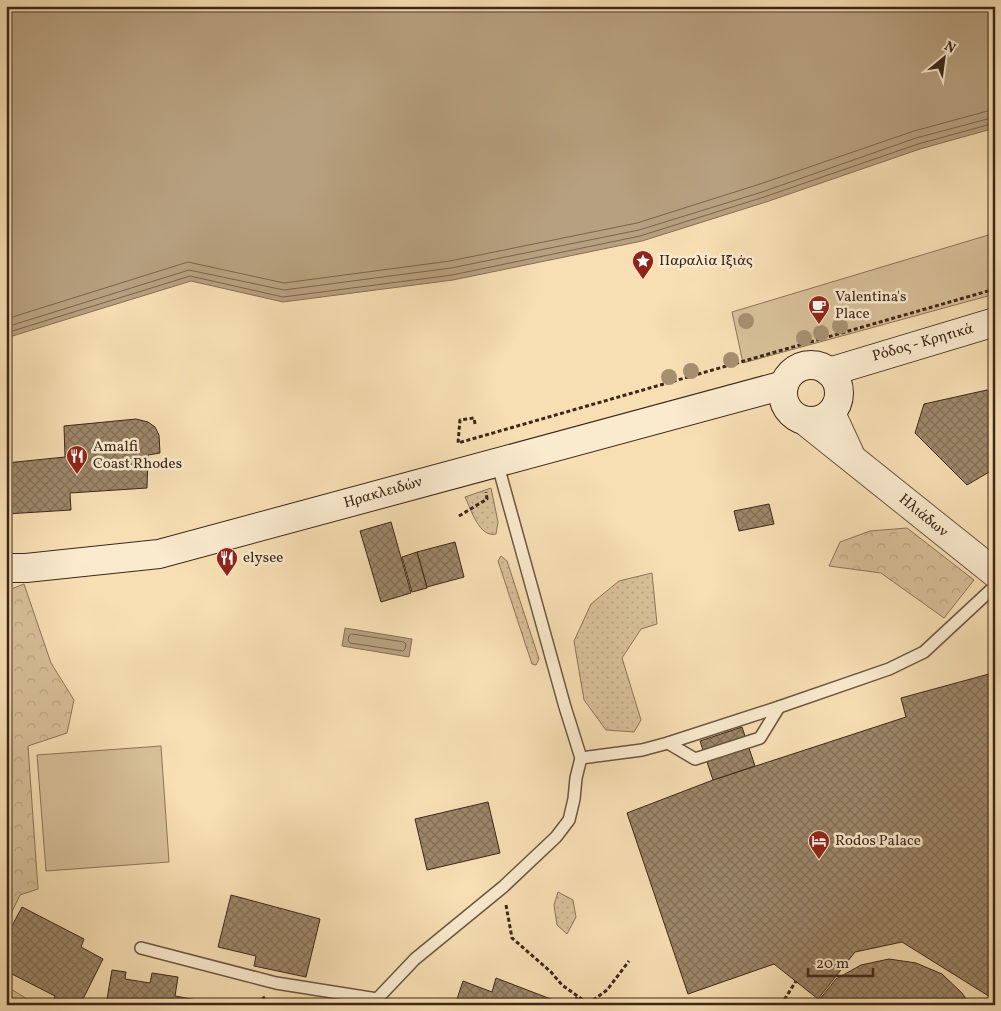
<svg xmlns="http://www.w3.org/2000/svg" width="1001" height="1011" viewBox="0 0 1001 1011" font-family="Vollkorn,serif">
  <style>
    .grass { fill: url(#grass-dots); stroke: #8a7459 }
    .forest { fill: url(#forest-crowns); stroke: #8a7459 }
    .park { fill: #d7c099; stroke: #8a7459 }
    .water { fill: #b7a07f; stroke: #867056 }
    .lines { fill: none; stroke-linecap: round; stroke-linejoin: round }
    .shore { stroke: #7a644c; stroke-width: 1 }
    .building { fill: url(#building-cross-hatch); stroke: #3c2719 }
    .service-casing { stroke: #6b5540; stroke-width: 14 }
    .tertiary-casing { stroke: #6b5540; stroke-width: 30 }
    .secondary-casing { stroke: #3c2719; stroke-width: 30 }
    .path { stroke: #3c2719; stroke-width: 3; stroke-dasharray: 4 2.5; stroke-linecap: butt }
    .service { stroke: #faeace; stroke-width: 11 }
    .tertiary { stroke: #faeace; stroke-width: 28 }
    .secondary { stroke: #faeace; stroke-width: 28 }
    .tree { fill: #a68f70 }
    .labels { text-anchor: middle; dominant-baseline: central; stroke-width: 5; stroke-linejoin: round; paint-order: stroke }
    .poi-label { font-size: 15px; fill: #3c2719; stroke: #faeace; text-anchor: start }
    .street-label { font-size: 15px; fill: #3c2719; stroke: #faeace }
  </style>
  <defs>
    <pattern id="grass-dots" width="8" height="8" patternUnits="userSpaceOnUse" patternTransform="scale(1.25)"><rect width="8" height="8" fill="#d7c099"/><path d="M2 2h.1M6 6h.1" fill="none" stroke="#b9a583" stroke-width="1.8" stroke-linecap="round"/></pattern>
    <pattern id="forest-crowns" width="20" height="18" patternUnits="userSpaceOnUse" patternTransform="scale(1.25)"><rect width="20" height="18" fill="#d7c099"/><path d="M2 6a3 3 0 1 1 6 0M12 15a3 3 0 1 1 6 0" fill="none" stroke="#b9a583"/></pattern>
    <pattern id="building-cross-hatch" width="8" height="8" patternUnits="userSpaceOnUse" patternTransform="scale(1.25)"><rect width="8" height="8" fill="#9d8769"/><path d="M0 0l8 8M0 8l8-8" fill="none" stroke="#816e56"/></pattern>
  </defs>
  <rect width="100%" height="100%" fill="#f7dfb3"/>
  <filter id="stains"><feTurbulence type="fractalNoise" baseFrequency=".004" numOctaves="4"/><feColorMatrix values="0 0 0 0 .2 0 0 0 0 .09 0 0 0 0 .02 0 0 0 .5 -.17"/></filter>
  <radialGradient id="worn" r=".72"><stop offset=".6" stop-color="#630" stop-opacity="0"/><stop offset="1" stop-color="#630" stop-opacity=".3"/></radialGradient>
  <g class="grass">
    <path d="M491,488L498,522L496,534C479,538 471,509 465,497Z"/>
    <polygon points="501,556 507,561 539,659 536,665 532,664 498,561"/>
    <polygon points="652,573 657,624 641,629 622,658 641,720 634,732 606,730 584,700 574,641 591,604 619,581"/>
    <polygon points="558,892 573,900 576,917 567,934 557,925 554,905"/>
  </g>
  <g class="forest">
    <polygon points="907,528 974,580 944,618 881,573 829,566 840,542 870,531"/>
    <polygon points="24,584 51,663 74,700 67,733 28,746 38,889 20,895 6,924 6,591"/>
    <polygon points="6,986 37,1005 6,1005"/>
  </g>
  <g class="park">
    <polygon points="995,233 995,294 743,363 732,312"/>
    <polygon points="161,746 169,862 46,871 37,755"/>
  </g>
  <g class="water">
    <polygon points="6,6 995,6 995,128 920,149 766,202 642,241 453,280 283,302 191,281 6,338"/>
    <polygon points="345,628 412,639 409,657 342,646"/>
  </g>
  <g class="lines">
    <g class="shore">
      <polyline points="6,319 188,262 284,283 450,261 637,223 760,184 914,131 995,109"/>
      <polyline points="6,327 189,270 284,290 451,268 639,230 762,192 916,138 995,117"/>
      <polyline points="6,333 190,276 283,297 452,275 640,236 764,197 918,144 995,123"/>
      <polygon points="352,634 404,642 406,644 405,649 403,651 350,643 348,640 349,636"/>
    </g>
  </g>
  <g class="building">
    <polygon points="987,390 995,395 995,455 991,471 967,485 915,433 924,404"/>
    <polygon points="136,419 148,422 155,427 159,435 160,453 148,455 147,488 70,493 71,510 6,514 6,463 65,457 64,426"/>
    <polygon points="769,504 774,524 739,531 734,511"/>
    <polygon points="391,522 411,593 381,602 360,531"/>
    <polygon points="455,542 464,577 427,587 417,552"/>
    <polygon points="417,552 427,588 412,592 402,557"/>
    <polygon points="989,674 995,691 995,1000 902,942 855,952 818,999 774,964 688,994 627,813 713,780 906,717 901,698"/>
    <polygon points="742,727 755,766 713,780 700,741"/>
    <polygon points="488,802 500,853 427,870 415,819"/>
    <polygon points="231,895 320,919 306,977 254,966 256,956 218,947"/>
    <polygon points="22,907 84,939 81,947 103,959 80,1005 56,1005 52,1003 55,996 6,971 6,937"/>
    <polygon points="889,959 916,963 942,974 962,993 970,1005 815,1005 836,979 861,965"/>
    <polygon points="112,970 126,972 125,979 150,983 152,973 178,977 175,996 197,1000 196,1005 106,1005"/>
    <polygon points="496,978 556,1001 555,1005 455,1005 463,981 492,992"/>
  </g>
  <g class="lines">
    <g class="service-casing">
      <g id="service">
        <polyline points="668,743 695,759 760,738 779,707"/>
        <polyline points="581,758 642,750 668,743 779,707 889,669 924,652 995,586"/>
        <polyline points="141,948 276,983 377,999"/>
        <polyline points="379,1005 377,999 415,959 503,887 556,837 569,820 574,799 576,778 581,758 565,707 497,462"/>
      </g>
    </g>
    <g class="tertiary-casing">
      <g id="tertiary">
        <polyline points="831,413 849,452"/>
        <polyline points="805,421 995,573"/>
      </g>
    </g>
    <g class="secondary-casing">
      <g id="secondary">
        <circle cx="811" cy="393" r="28"/>
        <polyline points="829,372 995,322"/>
        <polyline points="6,568 26,568 159,554 784,385"/>
      </g>
    </g>
    <g class="path">
      <polyline points="475,424 474,418 460,420 458,443 995,289"/>
      <polyline points="459,516 487,499 486,492"/>
      <polyline points="506,905 512,938 551,972 562,985 590,1005"/>
      <polyline points="588,1004 607,990 629,961"/>
      <polyline points="251,1005 265,997"/>
      <polyline points="573,1005 577,997"/>
      <polyline points="781,1005 796,981"/>
    </g>
    <use href="#service" class="service"/>
    <use href="#tertiary" class="tertiary"/>
    <use href="#secondary" class="secondary"/>
  </g>
  <g class="tree">
    <circle cx="746" cy="321" r="8"/>
    <circle cx="840" cy="326" r="8"/>
    <circle cx="821" cy="333" r="8"/>
    <circle cx="804" cy="338" r="8"/>
    <circle cx="731" cy="360" r="8"/>
    <circle cx="691" cy="371" r="8"/>
    <circle cx="669" cy="377" r="8"/>
  </g>
  <defs>
    <g id="sight-pin" transform="scale(1.125)"><path d="M0 17L-7.5 6A9.5 9.5 0 1 1 7.5 6Z" fill="#8f2418" stroke="#faeace"/><path d="M0-6L1.8-2.2L6-1.7L2.9 1.2L3.7 5.4L0 3.3L-3.7 5.4L-2.9 1.2L-6-1.7L-1.8-2.2Z" fill="#fff"/></g>
    <g id="cafe-pin" transform="scale(1.125)"><path d="M0 17L-7.5 6A9.5 9.5 0 1 1 7.5 6Z" fill="#8f2418" stroke="#faeace"/><path d="M-5.5-4.5H6V0H3Q3 3.5 0 3.5H-2.5Q-5.5 3.5-5.5 0ZM3-3.2v2h1.7v-2ZM-6 4.5H4V6H-6Z" fill="#fff"/></g>
    <g id="restaurant-pin" transform="scale(1.125)"><path d="M0 17L-7.5 6A9.5 9.5 0 1 1 7.5 6Z" fill="#8f2418" stroke="#faeace"/><path d="M-5-6h1v4h1v-4h1v4h1v-4h1v5L-1.5 .5V6h-2V.5L-5-1ZM5-6V6H3V1.5H1.5Q1.5-4 5-6Z" fill="#fff"/></g>
    <g id="hotel-pin" transform="scale(1.125)"><path d="M0 17L-7.5 6A9.5 9.5 0 1 1 7.5 6Z" fill="#8f2418" stroke="#faeace"/><path d="M-6-4.5h1.5V1H6V5H4.5V3h-9V5H-6ZM-4 0a1.8 1.8 0 1 1 3.6 0ZM.5 0V-2.5h3Q6-2.5 6 0Z" fill="#fff"/></g>
  </defs>
  <g fill-rule="evenodd">
    <use href="#sight-pin" x="643" y="261"/>
    <use href="#cafe-pin" x="819" y="306"/>
    <use href="#restaurant-pin" x="77" y="456"/>
    <use href="#restaurant-pin" x="227" y="558"/>
    <use href="#hotel-pin" x="819" y="841"/>
  </g>
  <g class="labels">
    <g class="poi-label">
      <text x="659" y="261">Παραλία Ιξιάς</text>
      <text x="835" y="297">Valentina's<tspan x="835" dy="17">Place</tspan></text>
      <text x="93" y="447">Amalfi<tspan x="93" dy="17">Coast Rhodes</tspan></text>
      <text x="243" y="558">elysee</text>
      <text x="835" y="841">Rodos Palace</text>
    </g>
    <g class="street-label">
      <text transform="translate(923 343) rotate(-16)">Ρόδος - Κρητικά</text>
      <text transform="translate(383 493) rotate(-16)">Ηρακλειδών</text>
      <text transform="translate(923 516) rotate(39)">Ηλιάδων</text>
    </g>
  </g>
  <rect width="1001" height="1011" fill="none" stroke="#f7dfb3" stroke-width="25"/>
  <rect x="8" y="8" width="986" height="996" fill="none" stroke="#3c2719" stroke-width="2.5"/>
  <rect x="12" y="12" width="976" height="986" fill="none" stroke="#3c2719"/>
  <g transform="translate(944 58) rotate(29)" stroke="#faeace" stroke-width="4" paint-order="stroke">
  <path d="M0-4L9 19L0 12L-9 19Z" fill="#3c2719"/>
  <text y="-8" font-size="14" font-weight="bold" text-anchor="middle" fill="#3c2719">N</text>
  </g>
  <path d="M808 968v8h65v-8" fill="none" stroke="#3c2719" stroke-width="2.5"/>
  <text x="816" y="968" font-size="15" fill="#3c2719" stroke="#faeace" stroke-width="4" paint-order="stroke">20 m</text>
  <rect width="100%" height="100%" filter="url(#stains)"/>
  <rect width="100%" height="100%" fill="url(#worn)"/>
</svg>
